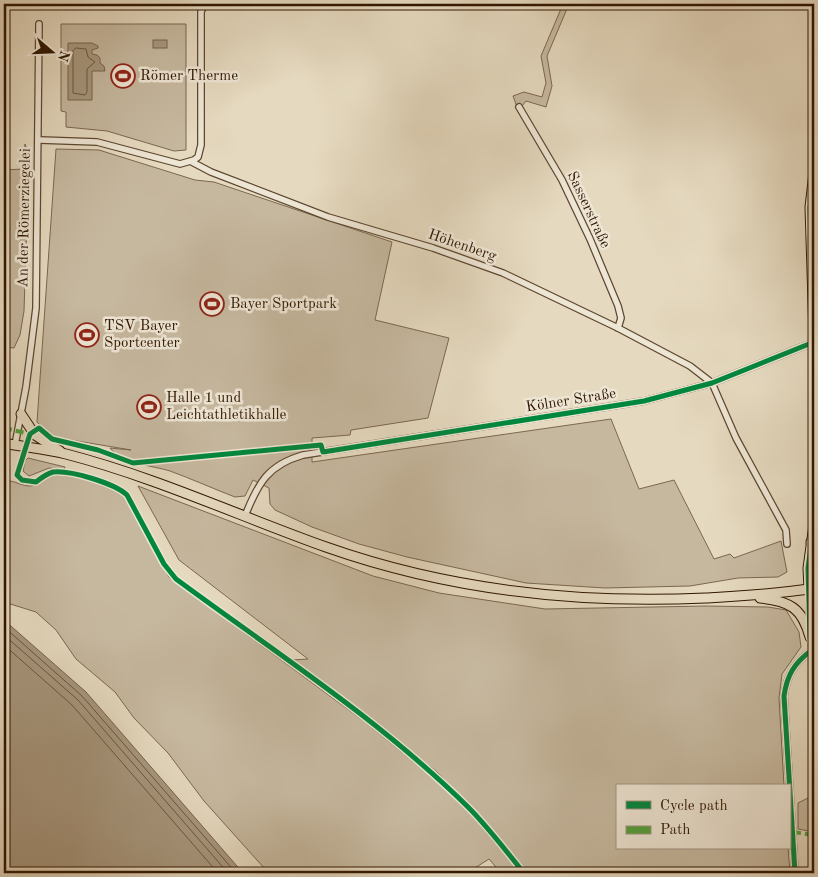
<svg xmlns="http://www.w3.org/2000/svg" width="818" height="877" viewBox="0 0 818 877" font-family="'Old Standard TT',serif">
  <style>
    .green { fill: #c6b89f; stroke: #7b6750 }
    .water { fill: #a7977e; stroke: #77634c }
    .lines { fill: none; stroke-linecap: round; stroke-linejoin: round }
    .shore { stroke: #6c563f; stroke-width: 1 }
    .street-casing { stroke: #5d4730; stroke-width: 8 }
    .secondary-casing { stroke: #301600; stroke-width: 11 }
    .primary-casing { stroke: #301600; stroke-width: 11 }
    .street { stroke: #eee6d5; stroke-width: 5.5 }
    .secondary { stroke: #eee6d5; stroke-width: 9 }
    .primary { stroke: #e5d9bf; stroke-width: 9 }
    .quiet { stroke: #52a13c; stroke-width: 4; stroke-dasharray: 8 4; stroke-linecap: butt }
    .cycleway-casing { stroke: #eee6d5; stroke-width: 8 }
    .cycleway { stroke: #00873e; stroke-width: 5 }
    .labels { text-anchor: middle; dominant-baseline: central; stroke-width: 5; stroke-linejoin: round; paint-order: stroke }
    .poi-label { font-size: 15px; fill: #301600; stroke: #eee6d5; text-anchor: start }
    .street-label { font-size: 15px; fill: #301600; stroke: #eee6d5 }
  </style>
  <rect width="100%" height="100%" fill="#e5d9bf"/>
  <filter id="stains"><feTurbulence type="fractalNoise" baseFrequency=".004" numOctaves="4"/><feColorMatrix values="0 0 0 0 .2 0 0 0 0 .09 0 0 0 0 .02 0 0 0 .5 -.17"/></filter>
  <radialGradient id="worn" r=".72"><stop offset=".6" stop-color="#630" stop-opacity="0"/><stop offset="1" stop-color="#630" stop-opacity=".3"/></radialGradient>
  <g class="green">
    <polygon points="563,4 569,4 547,56 552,86 546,107 526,101 522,106 517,107 513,96 524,92 542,97 546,83 541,56"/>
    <polygon points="61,24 186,24 186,150 174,151 107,131 66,127 66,112 61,111"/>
    <polygon points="25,144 29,156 24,311 20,335 14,348 4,347 4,170 24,169"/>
    <path d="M56,149L99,150L195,180L214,182L392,242L375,320L449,338L428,418L351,430L350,435L312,438V462L611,419L639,489L674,480L714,559L730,554L734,558L781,541L787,572L778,577L738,578L690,586L605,588L526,583L407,557L359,544L312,527L275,510L270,504L269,488L253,480L245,496L235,497C214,489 192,479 170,471C154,466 120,463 110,448L131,450L53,437L37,422Z"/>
    <polygon points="28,458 65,467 64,470 49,468 29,476 23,471 25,461"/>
    <path d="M4,460L10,481C17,482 23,486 29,486C38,486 42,478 50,476C68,472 111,486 126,495L169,577L365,722L442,785L468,811L521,873H501L489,859L467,873H265V869L204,801L168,753L134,718L115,692L76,659L56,630L36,612L4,602Z"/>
    <polygon points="138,486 373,576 439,593 545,609 705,606 768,607 786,610 799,632 801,647 782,674 779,698 784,786 617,786 617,848 788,848 790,873 529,873 477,813 437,772 292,660 308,659 179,560"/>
    <polygon points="808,798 814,800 814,832 798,829 798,803"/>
  </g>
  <g class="water">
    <rect x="153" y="40" width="14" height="8"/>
    <polygon points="68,43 92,43 98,46 98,48 92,50 92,54 97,55 100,58 100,63 104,66 105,71 92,71 92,100 68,100"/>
    <polygon points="4,620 86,692 243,873 4,873"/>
  </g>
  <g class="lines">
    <g class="shore">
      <polygon points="76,48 86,49 88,57 95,62 87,69 87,92 85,95 73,93 73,51"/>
      <polyline points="4,627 82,696 236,873"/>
      <polyline points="4,635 78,700 228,873"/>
      <polyline points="4,645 72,705 218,873"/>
    </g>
    <g class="street-casing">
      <g id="street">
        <polyline points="519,107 562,180 590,239 618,306 621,318 618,328"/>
        <polyline points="40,140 97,142 180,164 194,160 198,157 201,145 201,12 204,4"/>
        <polyline points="192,162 211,172 328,217 433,248 503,273 618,328 690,366 712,383 736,438 786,530 787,544"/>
        <polyline points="15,445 26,387 36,308 39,24"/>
        <path d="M245,516C258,483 268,465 303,455L644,401L712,383L814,342"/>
        <polyline points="809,589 810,637 814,657"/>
        <path d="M795,873L784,696C787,675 794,663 812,650"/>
      </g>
    </g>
    <g class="secondary-casing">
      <g id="secondary">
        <polyline points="814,173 810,207 814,334"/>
        <polyline points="809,589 808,568 814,525"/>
      </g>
    </g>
    <g class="primary-casing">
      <g id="primary">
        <polyline points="21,414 35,435 60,451"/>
        <path d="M4,443C24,447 45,449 66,454C155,477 239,516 326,547C448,590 577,604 706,598C742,596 779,594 814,588"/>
        <polyline points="811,542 814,560"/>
        <path d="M760,598C790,601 802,608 810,637"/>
      </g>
    </g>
    <use href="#street" class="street"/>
    <use href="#secondary" class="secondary"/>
    <use href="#primary" class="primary"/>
    <g class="quiet">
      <polyline points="4,428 30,434"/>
      <polyline points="793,832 814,835"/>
    </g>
    <g class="cycleway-casing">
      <g id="cycleway">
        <polyline points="810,207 814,334"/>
        <polyline points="814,656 810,637 808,568 814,525"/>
        <path d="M524,873C506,851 488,827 468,807C380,720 275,652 176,579L164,564L127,495C114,483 70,470 53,472C46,474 41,478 36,482L22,480L17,475L30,434L39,428L52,439L98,450L133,463L321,445L323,452L644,401L712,383L814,342"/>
        <path d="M795,873L784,696C787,675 794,663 812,650"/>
      </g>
    </g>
    <use href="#cycleway" class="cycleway"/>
  </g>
  <defs>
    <g id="stadium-ring" transform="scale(1.25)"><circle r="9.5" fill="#eee6d5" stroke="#8f2418" stroke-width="1.5"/><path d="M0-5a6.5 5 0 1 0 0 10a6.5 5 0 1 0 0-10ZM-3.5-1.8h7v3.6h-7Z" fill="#8f2418"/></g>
  </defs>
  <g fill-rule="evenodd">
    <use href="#stadium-ring" x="123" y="76"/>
    <use href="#stadium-ring" x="212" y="304"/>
    <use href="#stadium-ring" x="87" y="335"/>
    <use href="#stadium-ring" x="149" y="407"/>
  </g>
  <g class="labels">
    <g class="poi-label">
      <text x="140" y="76">Römer Therme</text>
      <text x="230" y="304">Bayer Sportpark</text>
      <text x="104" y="326">TSV Bayer<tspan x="104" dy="17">Sportcenter</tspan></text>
      <text x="166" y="398">Halle 1 und<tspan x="166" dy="17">Leichtathletikhalle</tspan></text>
    </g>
    <g class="street-label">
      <text transform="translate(588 210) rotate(65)">Sasserstraße</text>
      <text transform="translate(25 218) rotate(-89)">An der Römerziegelei</text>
      <text transform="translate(462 246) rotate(19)">Höhenberg</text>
      <text transform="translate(571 401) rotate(-9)">Kölner Straße</text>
    </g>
  </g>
  <rect width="818" height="877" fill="none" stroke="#e5d9bf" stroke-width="20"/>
  <rect x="5" y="5" width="808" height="867" fill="none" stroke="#301600" stroke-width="2.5"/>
  <rect x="10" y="10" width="798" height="857" fill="none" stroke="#301600"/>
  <rect x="616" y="784" width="175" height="65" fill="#eee6d5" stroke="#a29380"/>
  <rect x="626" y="801" width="25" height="8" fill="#00873e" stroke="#a29380"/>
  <text x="660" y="810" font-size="15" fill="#301600">Cycle path</text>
  <rect x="626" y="826" width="25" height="8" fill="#52a13c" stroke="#a29380"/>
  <text x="660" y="834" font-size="15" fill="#301600">Path</text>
  <g transform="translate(52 52) rotate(109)" stroke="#eee6d5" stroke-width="4" paint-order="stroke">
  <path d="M0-4L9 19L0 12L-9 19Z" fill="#301600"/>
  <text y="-8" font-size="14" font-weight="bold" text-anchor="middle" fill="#301600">N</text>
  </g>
  <rect width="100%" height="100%" filter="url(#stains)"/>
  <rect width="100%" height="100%" fill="url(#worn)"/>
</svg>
